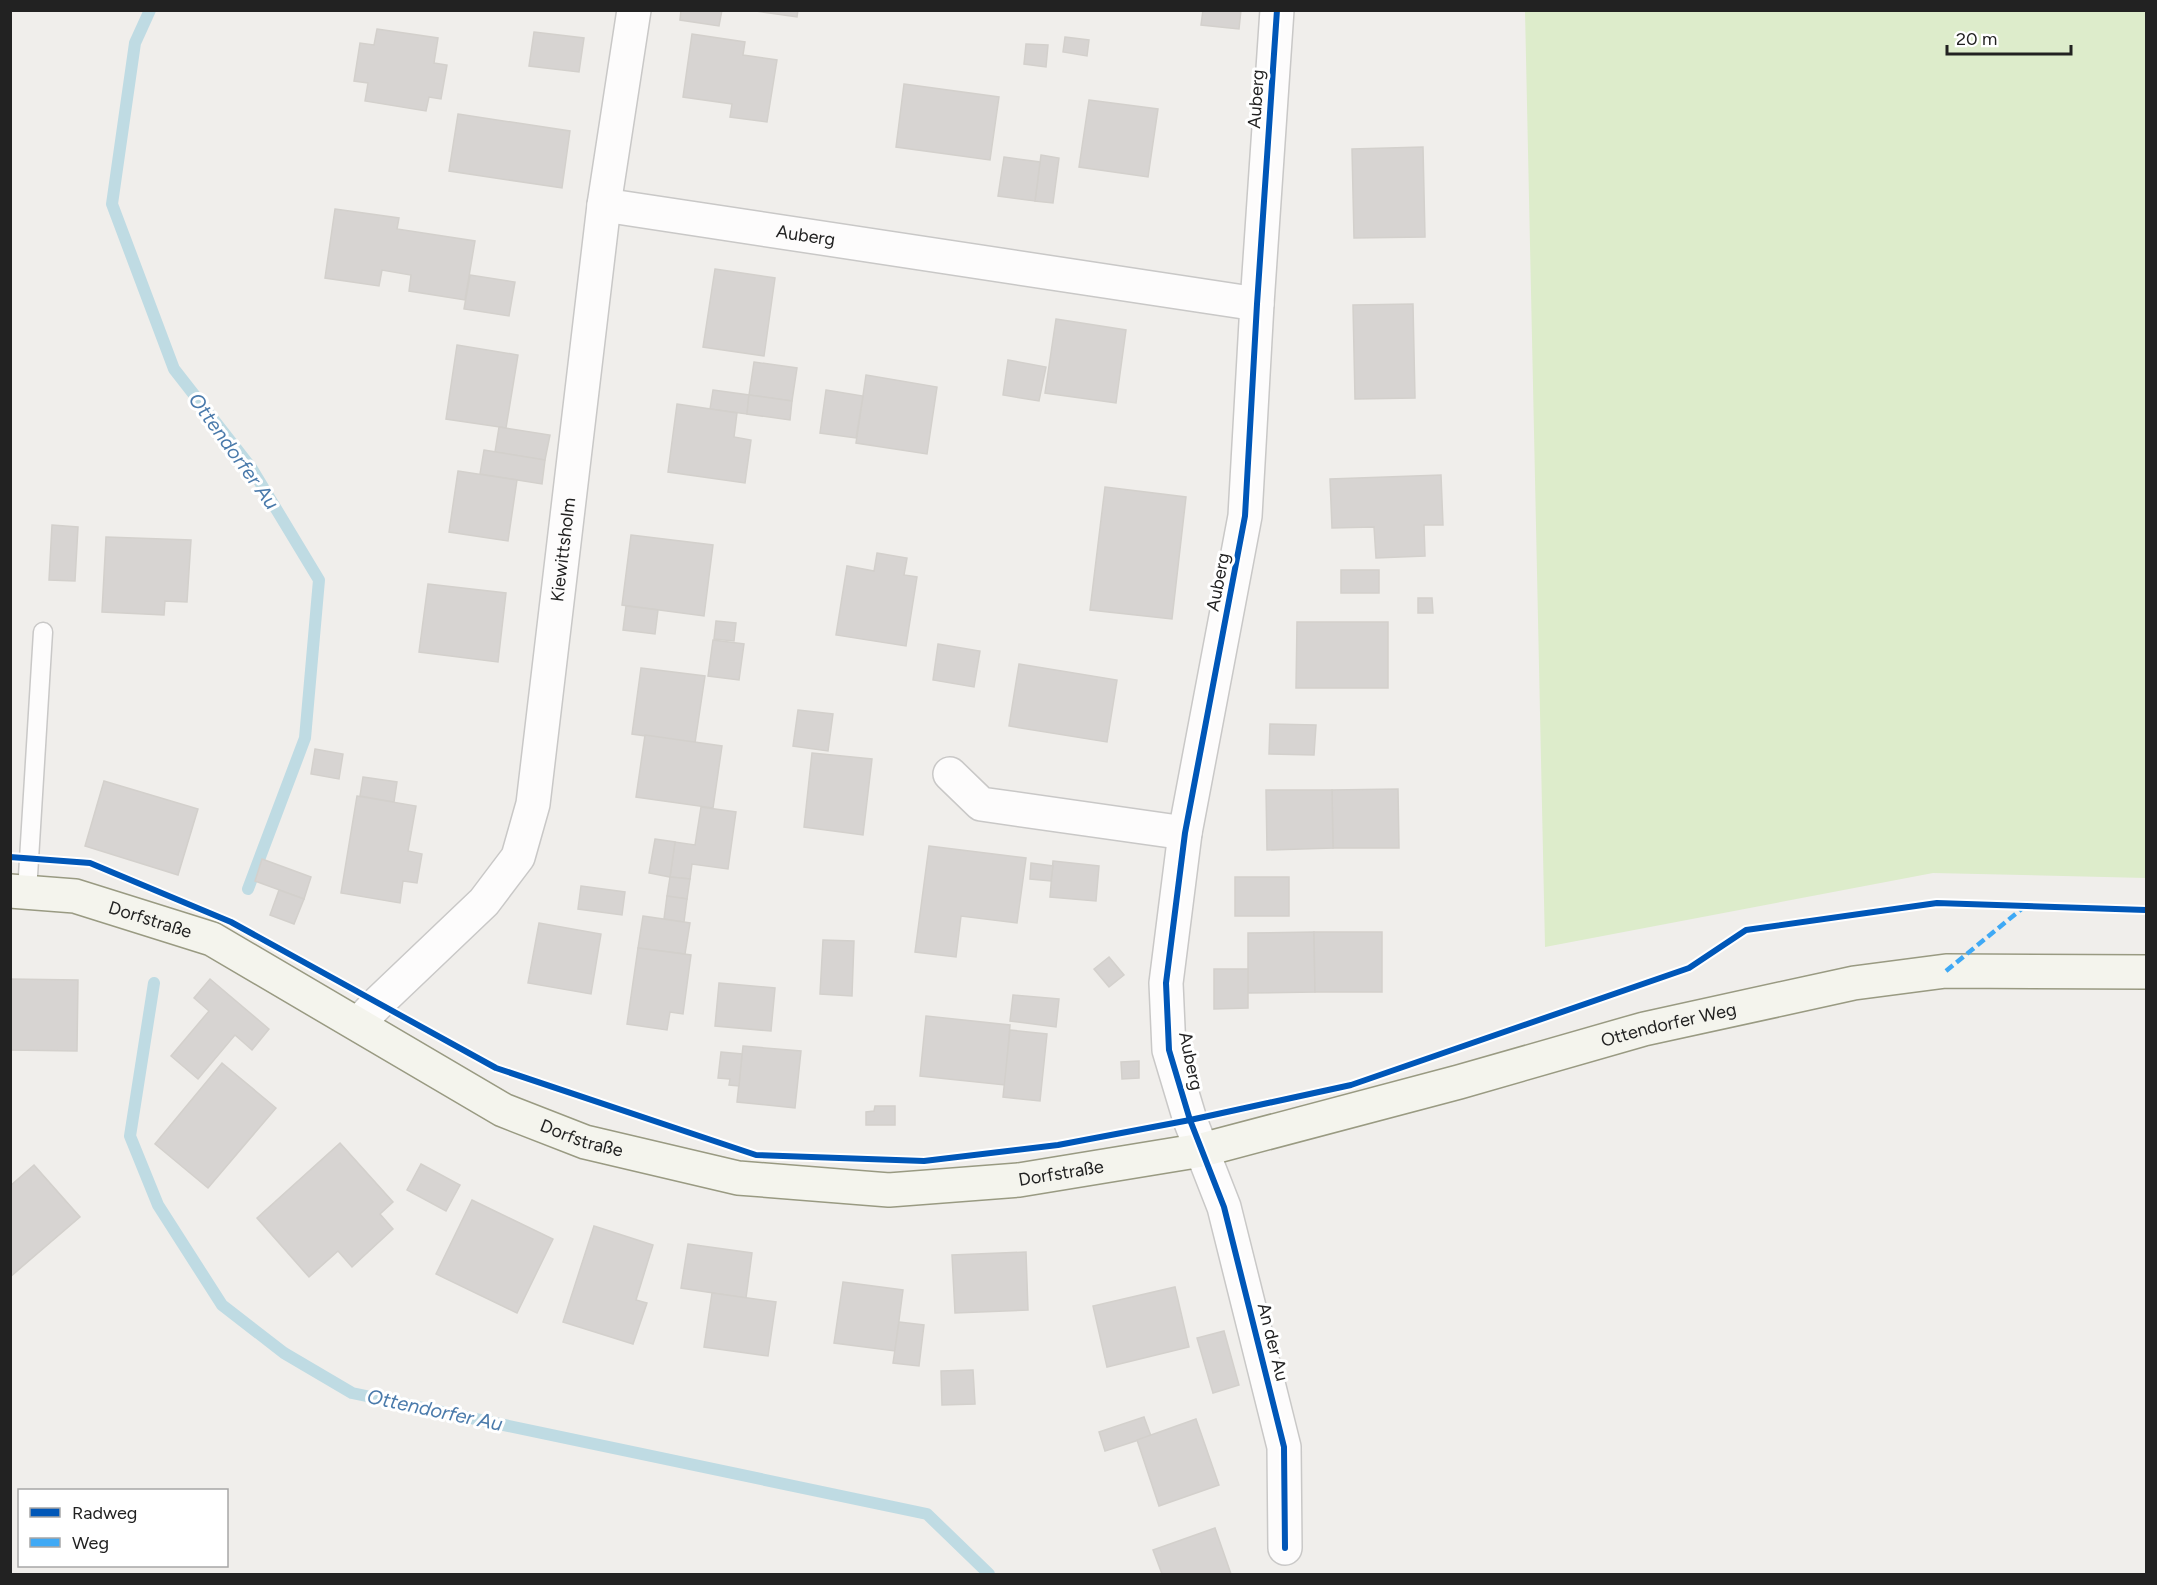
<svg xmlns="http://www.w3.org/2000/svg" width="2157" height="1585" viewBox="0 0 2157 1585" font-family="Figtree,sans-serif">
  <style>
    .grass { fill: #ddeccb }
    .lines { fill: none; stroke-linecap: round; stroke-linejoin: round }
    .stream { stroke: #bfdbe3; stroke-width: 12 }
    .building { fill: #d7d4d2; stroke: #d3d0cc; stroke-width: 1.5 }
    .service-casing { stroke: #c9c8c7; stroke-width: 21 }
    .minor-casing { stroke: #c9c8c7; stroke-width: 36 }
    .secondary-casing { stroke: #999a82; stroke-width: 36 }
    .service { stroke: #fdfcfc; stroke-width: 18 }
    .minor { stroke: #fdfcfc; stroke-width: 33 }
    .secondary { stroke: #f4f4ed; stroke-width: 33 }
    .quiet { stroke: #3fa9f5; stroke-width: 4.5; stroke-dasharray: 9 4.5; stroke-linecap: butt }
    .cycleway-casing { stroke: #fff; stroke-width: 10 }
    .cycleway { stroke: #0057b8; stroke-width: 6 }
    .labels { text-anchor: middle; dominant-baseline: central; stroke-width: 6; stroke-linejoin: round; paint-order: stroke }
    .street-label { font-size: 18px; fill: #222; stroke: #fff }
    .water-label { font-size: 20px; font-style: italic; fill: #4a7aab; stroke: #fff }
  </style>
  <rect width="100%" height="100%" fill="#f0eeeb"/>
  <polygon class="grass" points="1525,11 2146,11 2146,878 1933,873 1545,947"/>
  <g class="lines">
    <g class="stream">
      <polyline points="150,10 135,43 112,204 174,369 252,469 319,580 305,738 248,889"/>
      <polyline points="154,983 130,1136 158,1205 222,1305 284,1353 352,1393 927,1514 989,1574"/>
    </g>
  </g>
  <g class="building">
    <polygon points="681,10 722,10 719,26 680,20"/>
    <polygon points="749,10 798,10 797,17"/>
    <polygon points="1203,10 1241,10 1239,29 1201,25"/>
    <polygon points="377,29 438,38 434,63 447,65 441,99 429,97 426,111 365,101 368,83 354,81 360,43 374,45"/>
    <polygon points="534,32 584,38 579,72 529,66"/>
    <polygon points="692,34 745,42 743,55 777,60 767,122 730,117 732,104 683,97"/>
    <polygon points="1065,37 1089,40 1087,56 1063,52"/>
    <polygon points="1026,44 1048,45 1046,67 1024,64"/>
    <polygon points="904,84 999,97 990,160 896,147"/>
    <polygon points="1089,100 1158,109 1148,177 1079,167"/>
    <polygon points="458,114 570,131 562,188 449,171"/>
    <polygon points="1423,147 1425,237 1354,238 1352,149"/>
    <polygon points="1041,155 1059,158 1053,203 1035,201"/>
    <polygon points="1004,157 1040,162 1035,201 998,196"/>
    <polygon points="335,209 399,218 397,229 475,241 465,300 409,291 411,275 382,270 379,286 325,278"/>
    <polygon points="715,269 775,278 764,356 703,347"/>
    <polygon points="470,275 515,282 509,316 464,309"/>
    <polygon points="1413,304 1415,398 1355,399 1353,305"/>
    <polygon points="1056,319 1126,330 1116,403 1045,393"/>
    <polygon points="457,345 518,355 506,428 446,419"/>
    <polygon points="1008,360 1046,367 1039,401 1003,395"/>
    <polygon points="754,362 797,368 792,401 749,395"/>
    <polygon points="866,375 937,387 927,454 856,443"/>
    <polygon points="713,390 749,395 747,414 710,409"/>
    <polygon points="826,390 863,396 856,438 820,433"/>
    <polygon points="749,395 792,401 790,420 747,414"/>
    <polygon points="677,404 737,413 734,437 751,440 745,483 668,472"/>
    <polygon points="499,427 550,435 545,460 495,452"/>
    <polygon points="484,450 545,460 542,484 480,474"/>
    <polygon points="458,471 517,480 508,541 449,532"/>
    <polygon points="1441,475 1443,525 1424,525 1425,556 1376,558 1374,527 1332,528 1330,479"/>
    <polygon points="1105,487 1186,497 1172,619 1090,610"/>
    <polygon points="52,525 78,527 75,581 49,580"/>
    <polygon points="631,535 713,545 704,616 622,605"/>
    <polygon points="106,537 191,540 187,602 165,601 164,615 102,612"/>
    <polygon points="877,553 907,558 904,575 917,577 906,646 836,635 847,566 874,571"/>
    <rect x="1341" y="570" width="38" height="23"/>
    <polygon points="428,584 506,593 498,662 419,652"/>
    <polygon points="1418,598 1432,598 1433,613 1418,613"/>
    <polygon points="626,606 658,610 655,634 623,630"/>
    <polygon points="716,621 736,623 734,641 714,639"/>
    <polygon points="1297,622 1388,622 1388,688 1296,688"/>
    <polygon points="713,640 744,644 739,680 708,676"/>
    <polygon points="938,644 980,651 974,687 933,680"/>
    <polygon points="1019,664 1117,680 1107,742 1009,726"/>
    <polygon points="641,668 705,676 695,743 632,734"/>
    <polygon points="798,710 833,714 828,751 793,746"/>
    <polygon points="1270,724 1316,725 1314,755 1269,754"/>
    <polygon points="645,735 722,746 713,808 636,797"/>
    <polygon points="315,749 343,754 339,779 311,774"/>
    <polygon points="812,753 872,759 863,835 804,827"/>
    <polygon points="363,777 397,782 394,802 360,796"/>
    <polygon points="104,781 198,809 178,875 85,846"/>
    <polygon points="1398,789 1399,848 1333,848 1332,790"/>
    <polygon points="1266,790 1332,790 1333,848 1267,850"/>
    <polygon points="357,796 416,806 408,851 422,854 417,883 403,881 400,903 341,893"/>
    <polygon points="701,807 736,812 728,869 692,864 690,879 670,877 675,842 695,845"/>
    <polygon points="655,839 675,842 670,877 649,873"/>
    <polygon points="929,846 1026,858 1017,923 961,916 956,957 915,952"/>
    <polygon points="262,859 311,877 304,899 255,881"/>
    <polygon points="1053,861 1099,866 1096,901 1050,897"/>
    <polygon points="1031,863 1053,866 1051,881 1030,879"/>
    <polygon points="670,877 690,879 687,899 667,896"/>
    <rect x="1235" y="877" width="54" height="39"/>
    <polygon points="581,886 625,892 622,915 578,909"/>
    <polygon points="279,890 304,899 294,924 270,915"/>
    <polygon points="667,896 687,899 684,922 664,919"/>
    <polygon points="643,916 690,923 685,954 638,948"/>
    <polygon points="539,923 601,934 591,994 528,983"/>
    <polygon points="1314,932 1315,992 1248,993 1248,933"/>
    <polygon points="1314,932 1382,932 1382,992 1315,992"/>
    <polygon points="823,940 854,941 852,996 820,994"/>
    <polygon points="638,948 691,955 683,1014 670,1012 667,1030 627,1024"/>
    <polygon points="1109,957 1124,975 1109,987 1094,969"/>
    <polygon points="1214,969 1248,969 1248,1008 1214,1009"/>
    <polygon points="10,979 78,980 77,1051 10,1050"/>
    <polygon points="210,979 269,1029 252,1050 235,1035 198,1079 171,1056 209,1011 194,998"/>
    <polygon points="719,983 775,988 771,1031 715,1026"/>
    <polygon points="1013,995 1059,999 1056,1027 1010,1021"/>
    <polygon points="926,1016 1010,1025 1005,1085 920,1076"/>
    <polygon points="1010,1030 1047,1034 1040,1101 1003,1097"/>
    <polygon points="743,1046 801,1051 795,1108 737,1102"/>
    <polygon points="721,1052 742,1054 739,1086 729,1085 730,1079 718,1078"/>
    <polygon points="1139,1061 1139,1078 1122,1079 1121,1062"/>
    <polygon points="222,1063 276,1108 208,1188 155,1144"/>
    <polygon points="875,1106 895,1106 895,1125 866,1125 866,1112 874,1111"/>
    <polygon points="340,1143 393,1202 380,1214 393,1229 352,1267 338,1251 309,1277 257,1218"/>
    <polygon points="421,1164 460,1185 446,1211 407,1190"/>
    <polygon points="34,1165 80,1217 10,1277 10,1186"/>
    <polygon points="472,1200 553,1239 517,1313 436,1274"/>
    <polygon points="594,1226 653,1245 636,1300 647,1303 633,1344 563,1322"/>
    <polygon points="688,1244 752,1253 746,1298 681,1288"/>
    <polygon points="1026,1252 1028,1310 955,1313 952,1255"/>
    <polygon points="843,1282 903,1290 895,1351 834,1343"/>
    <polygon points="1175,1287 1189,1347 1107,1367 1093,1306"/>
    <polygon points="712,1293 776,1302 768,1356 704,1347"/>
    <polygon points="899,1322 924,1325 919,1366 893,1363"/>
    <polygon points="1224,1331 1239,1385 1213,1393 1197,1338"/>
    <polygon points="973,1370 975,1404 942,1405 941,1371"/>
    <polygon points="1144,1417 1151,1436 1105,1451 1099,1432"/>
    <polygon points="1196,1419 1219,1485 1159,1506 1137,1440"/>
    <polygon points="1215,1528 1231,1574 1162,1574 1153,1550"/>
  </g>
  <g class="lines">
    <g class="service-casing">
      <polyline id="service" points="27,892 43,632"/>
    </g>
    <g class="minor-casing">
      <g id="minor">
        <polyline points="1277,10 1257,304 1245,516 1185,833 1166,983 1169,1050 1190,1120 1224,1207 1284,1447 1285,1548"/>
        <path id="s1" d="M604,205L1257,304"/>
        <polyline points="950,774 981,804 1185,833"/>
        <path id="s2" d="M358,1024L378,1003L484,902L518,857L533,804L604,205L634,10"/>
      </g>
    </g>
    <g class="secondary-casing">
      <g id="secondary">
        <path id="s3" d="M10,891L75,896L212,939L503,1110L585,1142L738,1178L889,1190L1019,1180L1202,1150L1459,1082L1644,1029L1854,983L1946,971L2146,972"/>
      </g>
    </g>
    <use href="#service" class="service"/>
    <use href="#minor" class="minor"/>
    <use href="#secondary" class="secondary"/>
    <polyline class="quiet" points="1946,971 2024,907"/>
    <g class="cycleway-casing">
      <g id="cycleway">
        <polyline points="1277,10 1257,304 1245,516 1185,833 1166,983 1169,1050 1190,1120 1224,1207 1284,1447 1285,1548"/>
        <polyline points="10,857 90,863 231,922 496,1068 756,1155 924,1161 1058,1145 1190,1120 1351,1085 1689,968 1746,930 1937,903 2146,910"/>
      </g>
    </g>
    <use href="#cycleway" class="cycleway"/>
  </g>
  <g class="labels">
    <g class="street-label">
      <text transform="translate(1256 99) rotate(-86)">Auberg</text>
      <text stroke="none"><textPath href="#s1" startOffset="204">Auberg</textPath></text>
      <text stroke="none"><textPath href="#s2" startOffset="543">Kiewittsholm</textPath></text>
      <text transform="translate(1218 582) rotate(-79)">Auberg</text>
      <text stroke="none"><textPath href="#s3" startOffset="144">Dorfstraße</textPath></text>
      <text stroke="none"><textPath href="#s3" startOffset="1742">Ottendorfer Weg</textPath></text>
      <text transform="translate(1191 1061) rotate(78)">Auberg</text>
      <text stroke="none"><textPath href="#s3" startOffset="630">Dorfstraße</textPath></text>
      <text stroke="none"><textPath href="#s3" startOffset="1116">Dorfstraße</textPath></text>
      <text transform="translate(1273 1342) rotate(76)">An der Au</text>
    </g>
    <g class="water-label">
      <text transform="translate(234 451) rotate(54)">Ottendorfer Au</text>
      <text transform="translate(435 1410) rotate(12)">Ottendorfer Au</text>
    </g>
  </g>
  <rect width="2157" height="1585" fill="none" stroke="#222222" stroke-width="24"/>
  <rect x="18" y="1489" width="210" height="78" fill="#ffffff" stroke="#a7a7a7" stroke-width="1.5"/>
  <rect x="30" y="1508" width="30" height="9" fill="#0057b8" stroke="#a7a7a7" stroke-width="1.5"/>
  <text x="72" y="1519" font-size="18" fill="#222222">Radweg</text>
  <rect x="30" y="1538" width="30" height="9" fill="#3fa9f5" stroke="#a7a7a7" stroke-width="1.5"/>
  <text x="72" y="1549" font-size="18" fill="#222222">Weg</text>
  <path d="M1947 45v9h124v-9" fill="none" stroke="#222222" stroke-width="3"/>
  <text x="1956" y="45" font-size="18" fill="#222222" stroke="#ffffff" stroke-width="4.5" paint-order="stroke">20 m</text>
</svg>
